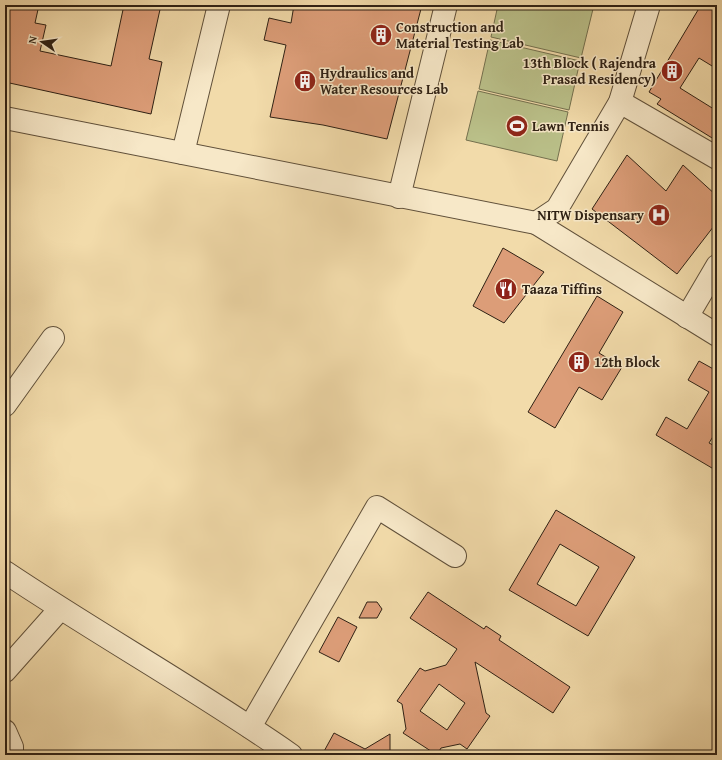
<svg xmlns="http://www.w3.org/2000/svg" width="722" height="760" viewBox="0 0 722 760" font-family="'Gentium Book Plus',serif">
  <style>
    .green { fill: #bac089; stroke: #74704e }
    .building { fill: #dc9d78; stroke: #2f2114; fill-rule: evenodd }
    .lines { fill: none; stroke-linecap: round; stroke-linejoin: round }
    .minor-casing { stroke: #60503a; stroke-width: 24 }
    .minor { stroke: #f7e8c8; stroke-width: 22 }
    .labels { text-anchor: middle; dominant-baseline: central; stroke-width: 3; stroke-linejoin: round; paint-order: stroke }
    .poi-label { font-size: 14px; font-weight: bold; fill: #2f2114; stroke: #f7e8c8; text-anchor: start }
  </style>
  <rect width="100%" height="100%" fill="#f2dbaa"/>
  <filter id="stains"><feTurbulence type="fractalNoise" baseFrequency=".005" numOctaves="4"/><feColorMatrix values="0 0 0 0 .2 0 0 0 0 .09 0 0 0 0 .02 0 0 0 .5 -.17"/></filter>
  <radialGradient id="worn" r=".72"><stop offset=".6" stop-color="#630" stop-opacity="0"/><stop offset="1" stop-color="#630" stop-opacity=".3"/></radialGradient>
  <g class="green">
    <polygon points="498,5 578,5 593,9 581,58 491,37"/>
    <polygon points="490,40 580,61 569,110 479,89"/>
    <polygon points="478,91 568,112 557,161 466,140"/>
  </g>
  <g class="building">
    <polygon points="5,5 39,5 35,23 46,25 40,51 111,66 124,5 161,5 149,59 162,62 151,114 5,82"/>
    <polygon points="294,5 422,5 387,139 323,125 270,117 286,45 264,40 269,18 291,23"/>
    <polygon points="701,5 717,5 717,69 699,58 680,88 717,111 717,141 657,104 661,99 649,92"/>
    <polygon points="627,155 666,191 683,165 717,196 717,222 677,274 592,209"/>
    <polygon points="503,248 544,272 504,323 473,306"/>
    <polygon points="597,296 623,312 599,353 622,367 602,400 579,387 555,428 528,412"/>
    <polygon points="699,361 717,371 717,430 709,443 717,447 717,471 656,435 666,417 687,429 709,392 688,380"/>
    <path d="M556,510L635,557L588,636L509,590ZM560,544L599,567L576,606L537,584Z"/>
    <path d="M428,592L484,629L486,626L501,636L499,640L570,687L553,713L475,662L486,713L490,716L467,749L460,744L441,748L437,755L403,733L406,729L402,704L397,701L420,668L425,671L446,665L457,649L410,618ZM439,684L465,703L447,730L420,711Z"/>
    <polygon points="367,602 377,602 382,609 377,618 359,618"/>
    <polygon points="338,617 357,627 339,662 319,652"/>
    <polygon points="334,733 365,749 390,734 390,755 322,755"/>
  </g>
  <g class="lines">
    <g class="minor-casing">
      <g id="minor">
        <polyline points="620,102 717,158"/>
        <polyline points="5,118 536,223 557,209 620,102 649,5"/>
        <polyline points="183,153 219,5"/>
        <polyline points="399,197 446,5"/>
        <polyline points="536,223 717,335"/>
        <polyline points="687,317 717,266"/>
        <polyline points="5,405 53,338"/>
        <path d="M5,572C99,635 198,690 291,755"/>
        <polyline points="5,671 60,609"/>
        <polyline points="250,727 377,507 455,556"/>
        <polyline points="5,731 12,747 12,755"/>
      </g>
    </g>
    <use href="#minor" class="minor"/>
  </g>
  <defs>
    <g id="building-disc" transform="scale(1.15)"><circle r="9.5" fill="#8f2418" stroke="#f7e8c8"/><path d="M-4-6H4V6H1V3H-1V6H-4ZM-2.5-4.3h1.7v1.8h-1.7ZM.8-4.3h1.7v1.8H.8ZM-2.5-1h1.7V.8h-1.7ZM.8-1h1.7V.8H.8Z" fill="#fff"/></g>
    <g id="stadium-disc" transform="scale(1.15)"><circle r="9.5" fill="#8f2418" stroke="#f7e8c8"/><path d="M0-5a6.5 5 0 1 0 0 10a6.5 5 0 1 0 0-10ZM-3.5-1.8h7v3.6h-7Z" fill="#fff"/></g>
    <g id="hospital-disc" transform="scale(1.15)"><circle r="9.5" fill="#8f2418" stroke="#f7e8c8"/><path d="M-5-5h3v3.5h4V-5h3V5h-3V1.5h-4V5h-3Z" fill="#fff"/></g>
    <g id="restaurant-disc" transform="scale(1.15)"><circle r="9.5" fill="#8f2418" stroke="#f7e8c8"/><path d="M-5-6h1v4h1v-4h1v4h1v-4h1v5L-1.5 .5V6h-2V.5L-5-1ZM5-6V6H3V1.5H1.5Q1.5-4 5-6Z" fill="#fff"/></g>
  </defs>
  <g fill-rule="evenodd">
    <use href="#building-disc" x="381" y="35"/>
    <use href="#building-disc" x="672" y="71"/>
    <use href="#building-disc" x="305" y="81"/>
    <use href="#stadium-disc" x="517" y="126"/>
    <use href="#hospital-disc" x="659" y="215"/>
    <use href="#restaurant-disc" x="506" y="289"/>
    <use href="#building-disc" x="579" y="362"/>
  </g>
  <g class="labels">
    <g class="poi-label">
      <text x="396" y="27">Construction and<tspan x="396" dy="16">Material Testing Lab</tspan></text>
      <text x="656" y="63" text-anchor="end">13th Block ( Rajendra<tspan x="656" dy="16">Prasad Residency)</tspan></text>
      <text x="320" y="73">Hydraulics and<tspan x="320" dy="16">Water Resources Lab</tspan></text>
      <text x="532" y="126">Lawn Tennis</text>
      <text x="644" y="215" text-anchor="end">NITW Dispensary</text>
      <text x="522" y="289">Taaza Tiffins</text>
      <text x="594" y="362">12th Block</text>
    </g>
  </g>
  <rect width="722" height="760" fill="none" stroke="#f2dbaa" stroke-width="20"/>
  <rect x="6" y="6" width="710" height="748" fill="none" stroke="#2f2114" stroke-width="2"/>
  <rect x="10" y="10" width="702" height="740" fill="none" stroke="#2f2114"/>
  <g transform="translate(42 42) rotate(283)" stroke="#f7e8c8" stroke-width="3" paint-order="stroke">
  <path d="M0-3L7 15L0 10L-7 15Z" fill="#2f2114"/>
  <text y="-6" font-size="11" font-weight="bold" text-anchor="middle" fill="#2f2114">N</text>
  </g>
  <rect width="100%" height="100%" filter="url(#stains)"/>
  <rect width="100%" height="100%" fill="url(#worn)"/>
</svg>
